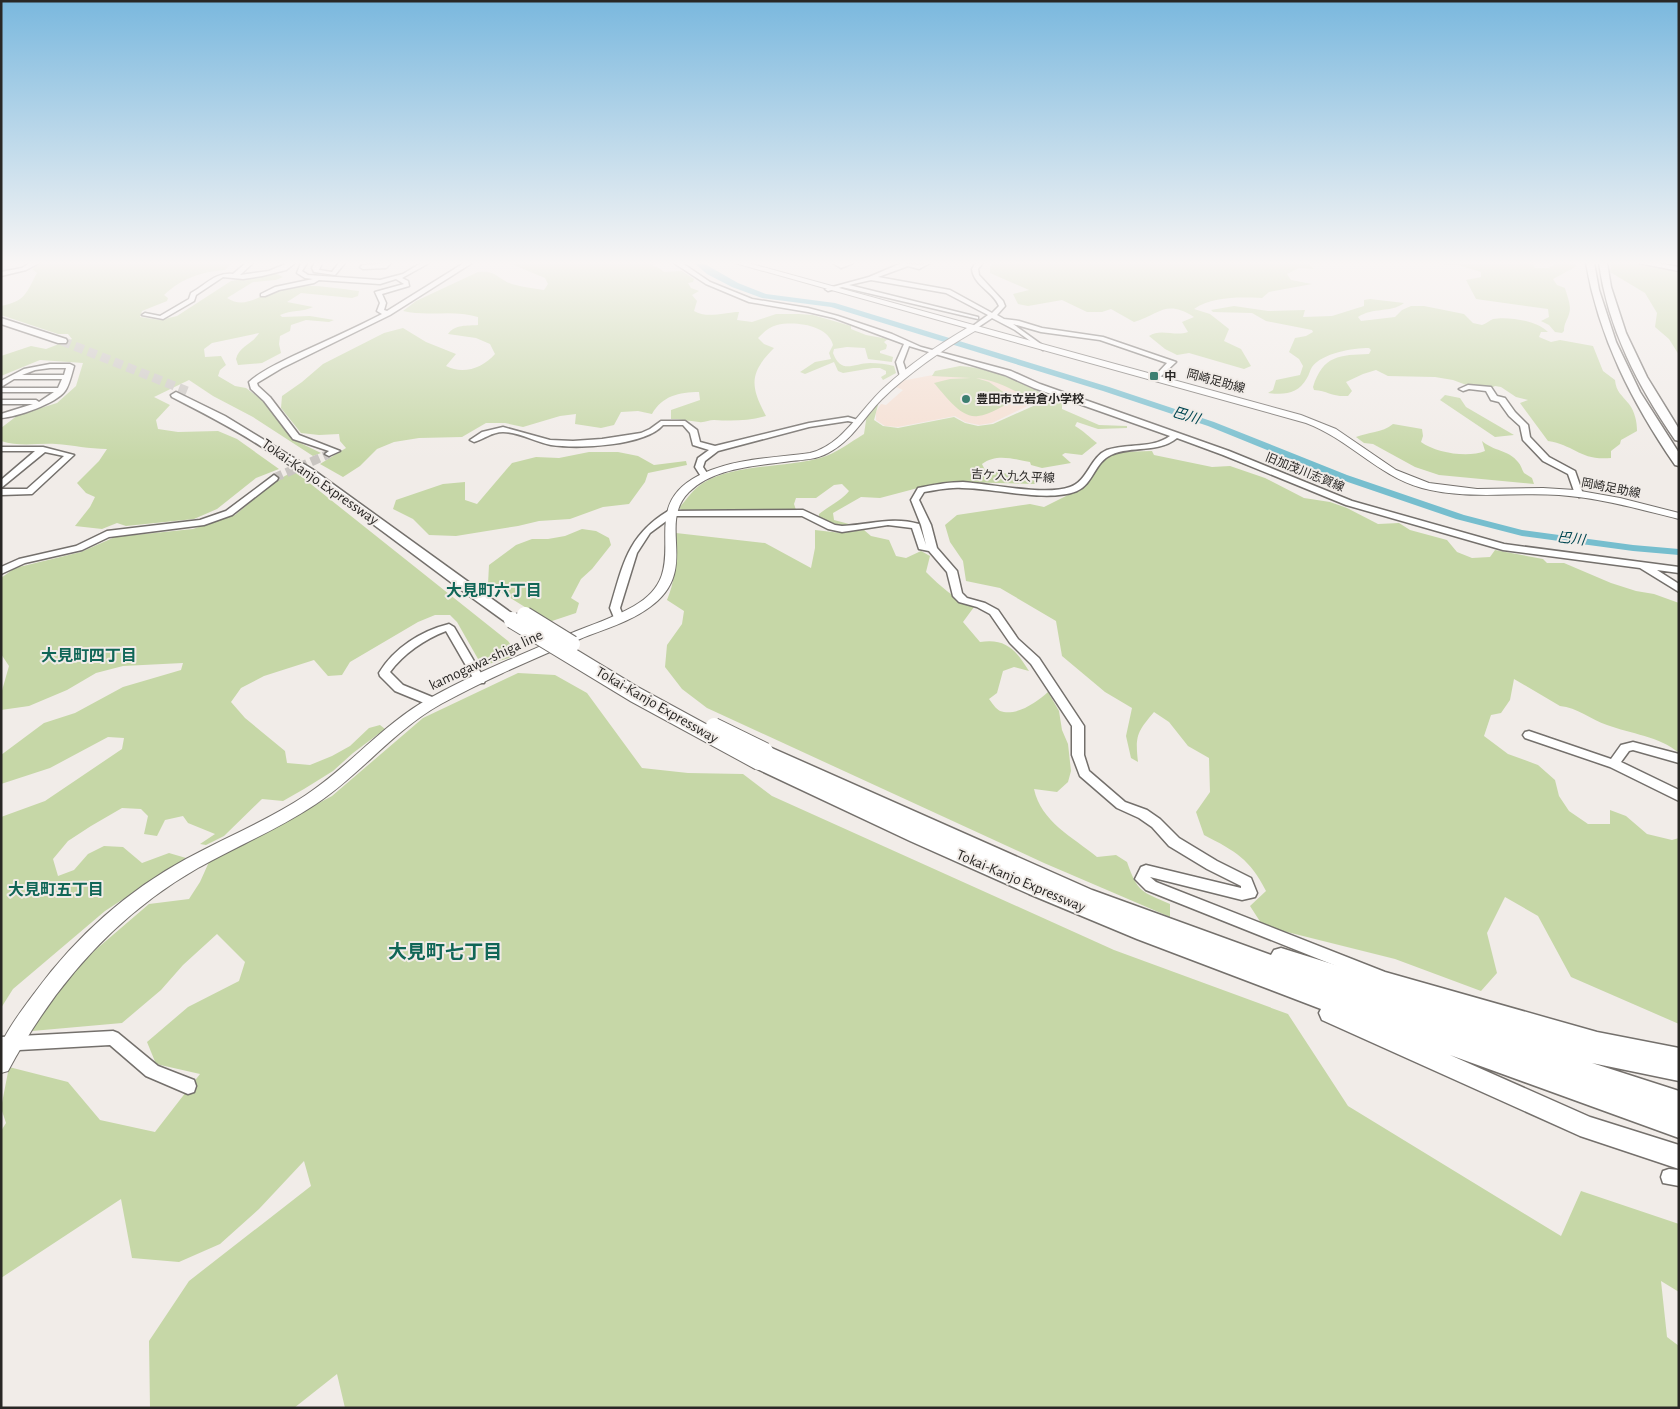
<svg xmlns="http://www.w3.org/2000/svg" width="1680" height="1409" viewBox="0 0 1680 1409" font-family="'Alegreya Sans','Noto Sans JP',sans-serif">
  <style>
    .education { fill: #f5dfd2 }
    .green { fill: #c6d7a7 }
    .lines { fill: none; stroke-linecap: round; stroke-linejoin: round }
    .river { fill: #76bece; fill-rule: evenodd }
    .minor-tunnel { stroke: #c9c5c1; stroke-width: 9; stroke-dasharray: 9 4.5; stroke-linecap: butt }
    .highway-tunnel { stroke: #c9c5c1; stroke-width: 9; stroke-dasharray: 9 5; stroke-linecap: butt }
    .minor-casing { stroke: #74706c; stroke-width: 3 }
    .major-casing { stroke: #74706c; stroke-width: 2 }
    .highway-casing { stroke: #74706c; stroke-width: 3 }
    .minor { fill: #fff; fill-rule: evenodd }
    .major { fill: #fff; fill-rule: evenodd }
    .highway { fill: #fff; fill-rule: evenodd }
    .highway-bridge-casing { stroke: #74706c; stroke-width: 18; stroke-linecap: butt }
    .highway-bridge { stroke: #fff; stroke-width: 16 }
    .poi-dot { fill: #3c7f70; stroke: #f1ece8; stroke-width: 2 }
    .labels { text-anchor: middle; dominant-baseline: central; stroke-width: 4; stroke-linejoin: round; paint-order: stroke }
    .far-poi-label { font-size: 12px; font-weight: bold; fill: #292725; stroke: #f1ece8; text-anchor: start }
    .far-street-label { font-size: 12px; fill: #292725; stroke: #f1ece8 }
    .far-water-label { font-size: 14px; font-style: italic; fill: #004651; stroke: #f1ece8 }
    .street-label { font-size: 15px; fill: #292725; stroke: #f1ece8 }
    .neighbourhood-label { font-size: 16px; font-weight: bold; fill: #106657; stroke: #f1ece8 }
    .near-neighbourhood-label { font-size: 19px; font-weight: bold; fill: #106657; stroke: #f1ece8 }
  </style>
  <rect width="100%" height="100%" fill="#f1ece8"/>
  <polygon class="education" points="954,371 981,371 1044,398 992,423 979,425 965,422 955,416 898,427 885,426 876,420 876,412 881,404 886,405 903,390 896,387 901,381"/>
  <g class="green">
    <path d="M40,263H232L225,270C201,272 182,278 164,295L168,298L167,301L142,311L140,317L160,320L177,316L231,281L275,273L283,277L276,280L253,282L227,298C244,309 257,297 274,291C301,281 331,288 359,291L358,296L352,298L301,293L287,302L313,307C303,312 291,310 280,315L282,317L310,316L334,320L329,322L306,320L291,325L290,331L280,336L279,344L281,353L262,363L238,365L236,359C239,346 253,344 259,333L212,343L204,349L205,357L221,356L226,365L220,370L218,376L235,386L246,388L262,400L292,439L321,453L313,456L253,417L213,396L189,380L154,397L170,405L156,420L158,429L178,432L218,431L237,439L279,469L256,478L217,509L194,519L126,526L117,523L102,529L75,526L90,507L95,497L86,493L77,483L99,461L107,449C89,449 73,445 56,444C37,443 20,447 1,441V428L18,415L57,403L76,386L83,363L40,360L1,376V356L31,346L46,349L72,339L68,334H58L1,315V306C26,301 26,293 37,273L32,269Z"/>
    <path d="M509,263H653V266L659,268L664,272L682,271L694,279L693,282L688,283L691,288L699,291L692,295L697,301L694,311C707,319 725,312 739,312L737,320L752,322L776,314H799L813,315L851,326V329L866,335L888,339L884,342L887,345L886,349L880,351V353L893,357L892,362L868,359L865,348L847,347L834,349L833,353C841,375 854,363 870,363C878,363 887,364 894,366L896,373L883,380L881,377L886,374V371L880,368H873L843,373L838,371L834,362L805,374L800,372L815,362L831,359L829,353L833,345C828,325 795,321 777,325C769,327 764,332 758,338L764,344L774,348C749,373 750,386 766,416C748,421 732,421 714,420C709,420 704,423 699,422C689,421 680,419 671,419V410L700,400L699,392C679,392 662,396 652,414L638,411L621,412L614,425L601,428L575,424L576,414L560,416L523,427L505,423H486L462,437L419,438L394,442L377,449L360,466L343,477L320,464L346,448L340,441L339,434L319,435L301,433L281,408L282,396L302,382L323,364L384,333L403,328L426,342L456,354L446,366C463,375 483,368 495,354L490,344L476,338L448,334C455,324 467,326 478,325V317C453,309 428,317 403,311L416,301L478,272C497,270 497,279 512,284C522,287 533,288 544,290L548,284L545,278Z"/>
    <path d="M995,263H1308L1314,269L1299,268L1287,274L1291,280L1312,284L1269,292L1262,298C1241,297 1212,296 1194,309L1210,314L1229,329L1224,341L1241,349L1251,366L1244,369L1189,353L1177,355L1165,349L1149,336C1161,328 1175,337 1188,332L1182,322L1194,317C1166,299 1160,314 1134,322L1111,309L1102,312H1087L1062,300L1028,306L1018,304L1013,294L1029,290L990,273V266Z"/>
    <path d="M1532,263L1535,268H1549L1556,263H1573L1577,266L1553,279L1557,285L1565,288C1567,296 1572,306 1569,314C1567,321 1564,323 1564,331L1562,333L1555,332L1549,325L1541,321L1549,317L1548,309L1476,299L1466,280L1481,277V272L1458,265L1441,264Z"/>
    <polygon points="1611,263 1631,263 1679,271 1679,355 1669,339 1655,327 1657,313 1645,293 1610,272"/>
    <path d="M1370,299L1404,303C1391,313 1373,307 1358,317L1361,321L1395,317L1402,310L1411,306H1424L1464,314L1473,323L1482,325C1486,324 1490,320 1493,319C1509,316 1537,321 1548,332H1541L1539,337L1551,342L1560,340L1593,346L1603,371L1615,380C1616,392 1622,395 1629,404C1635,412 1637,422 1637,431L1621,440L1620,444L1611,451V458C1580,461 1575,445 1548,441L1520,403L1528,400L1516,397L1501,387L1495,386L1491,388L1469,386L1453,380L1435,377L1388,376L1376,370L1363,374L1346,382L1352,391L1348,396C1332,397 1328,391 1314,390L1313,387C1323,355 1340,355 1369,354L1371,350L1369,348C1353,348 1322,353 1312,367C1310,370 1309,375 1307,378C1298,394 1285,395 1268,393L1273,390L1276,380L1300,375L1303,366L1299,359L1289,352L1295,338L1306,336L1313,332L1312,330L1266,321L1252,313L1213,312L1211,310L1234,306L1268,311L1305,310L1303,317L1332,316L1364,306V300Z"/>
    <path d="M960,366C992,368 1019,382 1048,396L1037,401C1016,393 999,380 976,378L989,382L1015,400C1004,405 990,415 978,416C961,419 944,394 934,383L950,379L971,378L932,376L935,371Z"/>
    <polygon points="1445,395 1460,398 1466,407 1514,435 1495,437 1440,400"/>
    <path d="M1051,398L1062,403V409L1099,425L1127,426V428L1098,429L1077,422L1075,426C1084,431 1089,437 1097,443L1082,455L1065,453L1062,455L1071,463L1042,468L1031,465L1030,462C1014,459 996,453 982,464L985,470C1003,474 1021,474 1037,482L1036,484L963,482L933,484L880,498L861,497L833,513L834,520L849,524L844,526L819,519V514C829,506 842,500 849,491L842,484L834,485L816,498H796L794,504L796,510L791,511L682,510L679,508C687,499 693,489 703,483C733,464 785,468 820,458C837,453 849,443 864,434L867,414L875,405H878L874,420L883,426L898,428L954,417L965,423L978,426L993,424Z"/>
    <path d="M1393,424L1422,429L1423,436L1421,442C1436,453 1468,458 1485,451L1482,441C1493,451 1509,450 1518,462C1521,465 1522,470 1524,473L1532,478L1534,484L1439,475L1415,467L1373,444L1364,443L1356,437C1368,432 1382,433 1393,424Z"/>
    <path d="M1152,451L1154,455L1212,467L1230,466L1265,478L1304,498L1330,502L1347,508L1378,524L1399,523L1410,530L1447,540L1457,552L1472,558L1490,557L1495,550L1543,559L1547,563H1564L1611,583L1636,591L1654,594L1679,603V753C1659,736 1631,734 1607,725C1591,720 1577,707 1560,706L1514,679L1510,700L1501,713L1491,715L1484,736L1508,754L1538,765L1555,780L1559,796L1569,811L1588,824H1610V810L1626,816L1647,834L1672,840L1679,838V1024L1571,977L1538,916L1505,897L1487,933L1497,973L1481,991L1395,959L1263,926L1250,906L1266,891C1250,859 1235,851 1204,835L1196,812L1210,792L1209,758L1188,746L1169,722L1154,712C1137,732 1135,736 1138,762L1131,758L1126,736L1132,708L1105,692L1062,656L1056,621L1000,588L966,581L963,561L950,542L945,525L957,515L1030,504L1044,507L1074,492L1091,479L1105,456L1117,452Z"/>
    <polygon points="589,452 618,452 638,456 654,465 686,461 687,465 648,473 645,482 629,504 603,507 570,519 539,521 518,526 456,536 429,535 413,519 393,509 396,500 443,484 465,482 465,500 477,504 512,463 536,457 559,458"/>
    <polygon points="292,472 297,473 508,641 515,651 509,658 482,666 457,622 450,615 435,615 418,622 350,662 342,675 328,676 314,660 264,676 241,688 231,702 245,718 285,751 287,763 310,765 332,756 350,746 369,728 380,725 385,729 353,753 333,771 304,789 283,801 262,799 224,836 206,845 200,844 215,834 188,823 183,816 165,820 157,836 144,834 148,816 141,809 122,808 91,826 68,841 53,859 58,876 74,870 88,854 104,846 123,847 142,863 169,853 186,858 105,911 13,989 1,1008 1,817 45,801 122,749 124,738 108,737 50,768 1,784 1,755 44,723 75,713 123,687 181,670 183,663 123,666 96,673 67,690 29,706 1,710 1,694 9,666 1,654 1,578 15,568 81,552 115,537 193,529 235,515 276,481"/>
    <polygon points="582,529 596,531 609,538 611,545 592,569 581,579 571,598 579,603 576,613 549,622 488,584 489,565 516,545 532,539 548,539 565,536"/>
    <path d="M815,530L841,533L864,530L871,536L889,540L896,556L906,558L921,551L930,556L926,572C941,587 955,599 974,607L963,622L980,642C1006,638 1016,650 1029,671L1014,667L1003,671L997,693L989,699C992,703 996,709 1000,711C1016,717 1037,702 1048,692L1059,711L1062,730L1068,744L1071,771L1068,782L1057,792L1034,789C1041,822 1073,837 1097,857L1116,855L1127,862C1138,893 1141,891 1170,904V917L1044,863L707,708L682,689L665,667L667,645L682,624L684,611L667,600C676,579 677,555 676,533L765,543L811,568L815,548Z"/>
    <polygon points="518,673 555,675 587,693 642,768 688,773 743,774 772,796 1114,950 1288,1014 1348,1106 1561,1236 1581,1191 1679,1224 1679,1292 1661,1281 1667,1337 1679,1346 1679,1408 345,1408 337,1374 294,1408 150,1408 149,1341 189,1281 311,1186 304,1161 259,1209 220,1244 179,1262 132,1258 121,1199 1,1278 1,1131 6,1123 1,1108 9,1067 68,1082 100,1120 155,1132 200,1074 156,1064 147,1042 188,1007 239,981 245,962 217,934 183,965 161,990 122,1023 32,1031 51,995 93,952 149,904 189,899 200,882 209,862 332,796 423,718"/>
  </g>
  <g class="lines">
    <polygon class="river" points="694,263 703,263 738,283 766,294 835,303 1109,387 1214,422 1347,475 1464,515 1522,530 1633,545 1679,549 1679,555 1633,551 1522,536 1456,519 1339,479 1208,426 1103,391 831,307 762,298 732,287 707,274"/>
    <polyline class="minor-tunnel" points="274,478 329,454"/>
    <polyline class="highway-tunnel" points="62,341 187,391"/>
    <g class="minor-casing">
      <g id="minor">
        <polygon points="30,263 39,263 26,270 1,276 1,272 22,268"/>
        <path d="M246,263H253L240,275L269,271L288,263H295L286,270L262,276L243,279L223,277L196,295L194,301L163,319L142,315L145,313L160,316L189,299L191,293C206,285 215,272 233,274Z"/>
        <path d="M301,263H307L302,271L308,275L380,280L403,274L421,263H429L402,278L408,281L409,286L382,294L386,303L384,310L387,311L464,263H472L390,315L282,368L257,383L258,386L270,397L299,435L340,451L329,456L325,454L329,451L293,439L264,401L251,389L249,382C261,371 279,363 293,356C323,342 353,329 382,314L377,311L380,303L375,292L404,284L396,279L380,284L319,280L314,283L279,290L265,296H261V294L275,287L313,279L305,278L297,273Z"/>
        <polygon points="315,263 322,263 319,270 332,272 339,263 345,263 335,275 314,272 312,268"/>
        <polygon points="391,263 386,268 363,269 360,267 363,265"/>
        <path d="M674,263H682L710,282L752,299L808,308L838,316L892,334L921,347L1011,371L1040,384L1229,451L1352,501L1504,544L1679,567V573L1657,570L1679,584V592L1640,568L1503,550L1346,505L1223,455L1177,438C1157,454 1132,445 1111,455C1095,462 1093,484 1077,491C1047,503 995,488 962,488C950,487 937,490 924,492L919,500L931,525L937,548L957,571L962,593L967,598L985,603L998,610L1018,639L1039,658L1082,723L1084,726V755L1089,771L1125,802L1147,810L1160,819L1179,838L1217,861L1251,878L1257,893L1255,897L1242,900L1150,877L1156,882L1385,972L1597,1032L1679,1048V1063L1597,1046L1384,985L1146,890L1135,879L1141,867L1146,865L1241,888V886L1207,869L1169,846L1152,827L1139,818L1117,808L1080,776L1072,755V726L1031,664L1010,643L990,614L977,607L959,602L953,596L947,572L929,551L919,549L912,528L888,525L842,532L828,529L802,516H673L650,533L637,553L620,608L624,618L623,620H615L610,608C623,565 627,536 668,511L803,510L835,525L842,526C869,525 892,516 919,524L926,545L921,525L911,500L918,488C932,485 949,482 963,482C992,484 1045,496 1070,487C1088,481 1090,457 1107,450C1128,443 1152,449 1170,436L1034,388L1005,375L909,346L903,362L907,374L900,376L896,362L904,344L834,318L808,312L749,302L706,284Z"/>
        <polygon points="833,263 853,263 841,268"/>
        <path d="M902,263L918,265L930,263L919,269L908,266L878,277L950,290L992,313L999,306C993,291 974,286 972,269L976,263H983L978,269L979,275L1003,301L1005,306L997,315L1004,319L1019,321L1042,328L1103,337L1176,362L1157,380L1153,378L1167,363L1100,340L1041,332L1013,324L1045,347L1046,348L1043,350L1015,330L992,318L974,330H970V328L988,315L946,293L871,280L849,285L978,317V319L842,287L828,291L825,289L869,277Z"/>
        <polygon points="1639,263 1656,263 1679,267 1679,271"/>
        <path d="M50,364H70L74,366C72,373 69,386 65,391C57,403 17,417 1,418V414L33,404H1V400H36L39,402L54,392H1V388H58L62,379H14L1,387V381L24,369ZM50,368H66L64,375H22L35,370Z"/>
        <polygon points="1468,385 1491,387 1497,396 1505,398 1515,412 1528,425 1530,437 1549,457 1575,471 1583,494 1582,496 1579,497 1575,494 1568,474 1543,461 1523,440 1520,426 1509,416 1499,402 1491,400 1486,391 1469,389 1463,391 1459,389"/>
        <path d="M848,417L861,421L857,423L848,421L809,427L718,451L705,461L703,467L709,476L705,479L702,478L695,467L698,458L709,450L693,445L690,433L683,425H663C645,446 578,449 551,445C535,442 519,432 503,432C492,432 484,439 474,442L470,440L482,432L503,427L550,440L573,441L602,439L641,433L650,429L661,421H685L697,430L700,442L715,446L809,423Z"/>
        <polygon points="1,447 43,447 74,455 32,494 1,495 1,489 27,489 64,456 45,452 1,488 1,480 35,451 1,451"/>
        <polygon points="274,475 278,478 277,480 232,515 204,525 109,537 82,550 25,563 1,574 1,567 19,559 76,546 107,531 200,520 226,511"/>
        <path d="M449,624L454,627L485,680L484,683H476L446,631C425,639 403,654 390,672L403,685L437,699L439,702L437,705H429L395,691L380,676L379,673C394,648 421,631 449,624Z"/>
        <polygon points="1529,731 1611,759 1621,745 1633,742 1679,754 1679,763 1633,750 1629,751 1621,762 1679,790 1679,801 1610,767 1525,738 1523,735 1525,732"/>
        <polygon points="113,1031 118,1033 158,1066 194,1080 196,1086 194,1092 188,1094 146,1076 110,1045 1,1051 1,1037"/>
        <polygon points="1669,1169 1679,1170 1679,1186 1663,1183 1661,1177 1663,1171"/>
      </g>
    </g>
    <g class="major-casing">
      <path id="major" d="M735,263H748L1301,415L1336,429L1396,470L1429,483L1477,489L1543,488L1575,490L1620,498L1679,513V519C1639,509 1600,498 1559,495C1513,492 1467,500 1422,488C1378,476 1349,439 1306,423L975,331C942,350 910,372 882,399C864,417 852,441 828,453C817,459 804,460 791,461C757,466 715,467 689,492C656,525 701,570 650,607C630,622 604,629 580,639C534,659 486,679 441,704C394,730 361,774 316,804C279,829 237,846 198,868C114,916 53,987 8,1071L1,1073C1,1065 0,1054 1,1046C4,1033 27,1003 36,991C76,937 127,891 186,859C226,837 269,820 306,795C350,766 384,723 430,698C475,673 523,654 569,634C591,625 613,618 634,606C700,569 628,507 704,473C737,458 775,458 810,453C843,445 861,408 885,387C910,364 938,345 967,328Z"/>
    </g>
    <g class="highway-casing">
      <g id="highway">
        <path d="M1586,263H1594L1599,290L1616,342L1640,392L1679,453V466L1675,465C1632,402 1599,338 1586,263Z"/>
        <path d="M1599,263H1607L1611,287L1626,333L1647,377L1679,429V441L1675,440C1638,386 1608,329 1599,263Z"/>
        <polygon points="1,318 66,339 67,341 66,343 58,343 1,324"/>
        <path d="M176,392L225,416L312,469L517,617L519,620L517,623H507C425,565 347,501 262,447C233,428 203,413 172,397L171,395Z"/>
        <polygon points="765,745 1092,890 1271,955 1274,950 1281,948 1502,1017 1591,1041 1679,1059 1679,1081 1592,1063 1679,1091 1679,1138 1450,1055 1590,1117 1679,1145 1679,1169 1580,1136 1322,1020 1319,1013 1321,1009 1137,939 1029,894 910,841 753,767 750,762 753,757 759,756 756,751 759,747"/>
      </g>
    </g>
    <use href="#minor" class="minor"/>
    <use href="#major" class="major"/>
    <use href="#highway" class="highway"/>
    <g class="highway-bridge-casing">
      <g id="highway-bridge">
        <polyline points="525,615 572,644"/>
        <polyline points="512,620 634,694 759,762"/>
        <polyline points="714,726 765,751"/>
      </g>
    </g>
    <use href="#highway-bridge" class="highway-bridge"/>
  </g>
  <linearGradient id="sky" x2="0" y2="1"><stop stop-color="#7ab8de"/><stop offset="0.57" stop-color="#f9f6f5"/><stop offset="1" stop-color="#f9f6f5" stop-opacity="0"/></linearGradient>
  <rect width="1680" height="461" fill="url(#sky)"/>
  <g class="poi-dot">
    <rect x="1149" y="371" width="10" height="10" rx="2.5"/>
    <circle cx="966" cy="399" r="5"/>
  </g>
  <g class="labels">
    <g class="far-poi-label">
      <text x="1164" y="376">中</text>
      <text x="976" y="399">豊田市立岩倉小学校</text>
    </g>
    <g class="far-street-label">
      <text transform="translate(1216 381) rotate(15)">岡崎足助線</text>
      <text transform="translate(1305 472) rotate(22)">旧加茂川志賀線</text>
      <text transform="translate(1013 476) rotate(3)">吉ケ入九久平線</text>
      <text transform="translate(1611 488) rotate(11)">岡崎足助線</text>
    </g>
    <g class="far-water-label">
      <text transform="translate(1186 416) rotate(17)">巴川</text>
      <text transform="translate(1571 539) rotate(7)">巴川</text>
    </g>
    <g class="street-label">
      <text transform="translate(320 482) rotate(35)">Tokai-Kanjo Expressway</text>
      <text transform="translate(486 660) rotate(-25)">kamogawa-shiga line</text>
      <text transform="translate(657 705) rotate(30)">Tokai-Kanjo Expressway</text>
      <text transform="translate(1021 881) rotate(23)">Tokai-Kanjo Expressway</text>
    </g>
    <g class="neighbourhood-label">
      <text x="494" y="591">大見町六丁目</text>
      <text x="89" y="656">大見町四丁目</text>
      <text x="56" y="890">大見町五丁目</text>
    </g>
    <g class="near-neighbourhood-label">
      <text x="445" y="952">大見町七丁目</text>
    </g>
  </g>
  <rect width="1680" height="1409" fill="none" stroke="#292725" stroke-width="5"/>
</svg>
